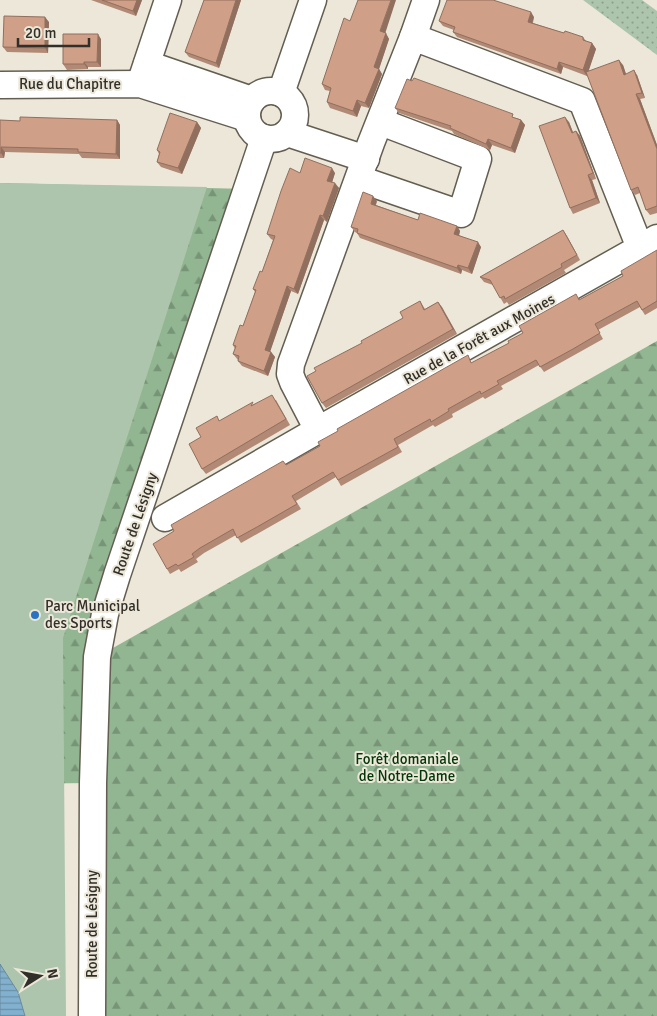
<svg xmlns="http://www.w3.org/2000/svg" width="657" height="1016" viewBox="0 0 657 1016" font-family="Signika,sans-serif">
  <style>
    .grass { fill: url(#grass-dots) }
    .forest { fill: url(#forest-firs) }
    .park { fill: #aec5ad }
    .water { fill: url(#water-rules); stroke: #6a8a9d }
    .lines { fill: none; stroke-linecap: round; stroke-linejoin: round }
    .minor-casing { stroke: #635e51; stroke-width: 29 }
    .minor { stroke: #fff; stroke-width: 26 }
    .wall { fill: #b28974 }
    .shaded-wall { fill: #916f5e }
    .building { fill: #cf9f87; stroke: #916f5e }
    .poi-dot { fill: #2973c3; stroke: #ece7d8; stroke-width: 2 }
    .labels { text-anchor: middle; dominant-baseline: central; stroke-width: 4; stroke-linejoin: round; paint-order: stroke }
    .street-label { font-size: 15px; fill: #312f29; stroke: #ece7d8 }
    .poi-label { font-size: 15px; fill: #312f29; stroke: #ece7d8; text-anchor: start }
    .park-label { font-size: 15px; fill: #003807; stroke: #ece7d8 }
  </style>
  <defs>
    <pattern id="grass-dots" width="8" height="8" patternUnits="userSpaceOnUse" patternTransform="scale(1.25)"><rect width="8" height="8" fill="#aec5ad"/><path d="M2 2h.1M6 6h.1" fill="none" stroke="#8ea08d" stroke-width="1.8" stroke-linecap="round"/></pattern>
    <pattern id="forest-firs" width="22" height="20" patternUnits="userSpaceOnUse" patternTransform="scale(1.25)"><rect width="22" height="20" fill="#91b691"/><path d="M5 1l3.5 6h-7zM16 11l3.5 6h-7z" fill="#779476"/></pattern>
    <pattern id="water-rules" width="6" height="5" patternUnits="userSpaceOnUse" patternTransform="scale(1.25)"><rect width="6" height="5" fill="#82b1cf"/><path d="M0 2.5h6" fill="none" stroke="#6b90a8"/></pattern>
  </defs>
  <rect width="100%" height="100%" fill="#ece7d8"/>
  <polygon class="grass" points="583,0 642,0 657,11 657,55"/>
  <polygon class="forest" points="0,183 248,189 97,657 657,341 657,1016 93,1016 93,783 0,784"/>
  <polygon class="park" points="0,183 207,187 63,638 66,1016 0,1016"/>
  <polygon class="water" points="0,964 18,992 25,1016 0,1016"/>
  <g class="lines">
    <g class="minor-casing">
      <g id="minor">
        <polyline points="413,37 426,0"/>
        <polyline points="147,64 252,100"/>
        <polyline points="141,81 168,0"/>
        <polyline points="0,85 140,84 247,118"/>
        <circle cx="271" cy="115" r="24"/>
        <polyline points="281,93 313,0"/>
        <polyline points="287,133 366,159"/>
        <polyline points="359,179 461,214 478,159 381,122"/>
        <polyline points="640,248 582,101 413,37 371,143 291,364 290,374 293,382 318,430 640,248 657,238"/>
        <polyline points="165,518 318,430"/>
        <polyline points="92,1016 93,783 97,657 105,614 117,575 264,138"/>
      </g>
    </g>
    <use href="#minor" class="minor"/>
  </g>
  <g class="wall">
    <polygon points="91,0 142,0 136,16"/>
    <polygon points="204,0 241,0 219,68 189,57 185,52"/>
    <polygon points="534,17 533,23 564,33 583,37 586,41 592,43 596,49 588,71 623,65 626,74 637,75 645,98 640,99 657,145 657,213 650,215 646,210 640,193 635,195 631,190 587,74 587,76 563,67 561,74 457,37 453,32 454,30 443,26 439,21"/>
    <polygon points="49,22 48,53 7,52 3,47"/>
    <polygon points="385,33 389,39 379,69 382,74 369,108 361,106 357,117 330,108 327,102 330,91 325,90 322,84"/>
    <polygon points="101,39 101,67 88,67 88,69 67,70 63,64"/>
    <polygon points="395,108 517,118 521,120 525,125 515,153 492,145 490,150 454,134 452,131 399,113"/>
    <polygon points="0,120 20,121 117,120 120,125 120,159 82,158 79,154 5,152 4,158 0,158"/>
    <polygon points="197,122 201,128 182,174 161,167 157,162 159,154 157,150"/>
    <polygon points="569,122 573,132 576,131 580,136 596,179 592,180 600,203 573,214 570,208"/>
    <polygon points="300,173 335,173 332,182 339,188 327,222 324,220 298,294 291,291 270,351 271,352 275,357 268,376 242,366 238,361 238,360 233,354 235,349 233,345 243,326 255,292 253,289 262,272 273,240 271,239 267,234"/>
    <polygon points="377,201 376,205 418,220 457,226 460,231 459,235 481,247 472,274 462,270 461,274 360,238 357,233 355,232 351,227"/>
    <polygon points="563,230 580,260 564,270 566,273 509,305 507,302 504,304 493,285 484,282 480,277"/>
    <polygon points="657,250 657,308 645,315 640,307 598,330 603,339 544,372 539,365 501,386 503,389 485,399 483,397 452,414 453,417 435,427 433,425 398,445 402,452 341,486 336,477 296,501 301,509 241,543 236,535 204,553 196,559 198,562 181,572 179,569 170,574 167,569 286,465 509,343 580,300 623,276"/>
    <polygon points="420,301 425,309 438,302 457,334 326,408 322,403 362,343 403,318"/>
    <polygon points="276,400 290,425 206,474 202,469 201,437 220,421 254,404"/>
  </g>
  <g class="shaded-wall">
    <polygon points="137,0 142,0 136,16 133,11"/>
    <polygon points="236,0 241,0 219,68 216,63"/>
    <polygon points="391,0 396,0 384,37 380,31"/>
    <polygon points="531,12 534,17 531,27 528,22"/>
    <polygon points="45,17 49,22 48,53 45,48"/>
    <polygon points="386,33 389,39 379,69 382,74 369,108 365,103 374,67"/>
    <polygon points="98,34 101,39 101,67 97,62"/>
    <polygon points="592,43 596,49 587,76 583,70"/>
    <polygon points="619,60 623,65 628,80 624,75"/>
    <polygon points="84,62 88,67 88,69 84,64"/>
    <polygon points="559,62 563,67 561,74 557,69"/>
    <polygon points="634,70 637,75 645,98 642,93"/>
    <polygon points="636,94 640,99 657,145 657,149"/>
    <polygon points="357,100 361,106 357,117 353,111"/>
    <polygon points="565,117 569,122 575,138 572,133"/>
    <polygon points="117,120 120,125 120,159 116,154"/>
    <polygon points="521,120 525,125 515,153 511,148"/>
    <polygon points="197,122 201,128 182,174 178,168"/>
    <polygon points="576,131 580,136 596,179 593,173"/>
    <polygon points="488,139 492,145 490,150 486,144"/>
    <polygon points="1,147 5,152 4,158 1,153"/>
    <polygon points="332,168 335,173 331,186 327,181"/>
    <polygon points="588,175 592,180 600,203 596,198"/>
    <polygon points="335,183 339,188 327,222 323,216"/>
    <polygon points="373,196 377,201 374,209 371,204"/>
    <polygon points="320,215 324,220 298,294 294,289"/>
    <polygon points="457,226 460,231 458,239 454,234"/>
    <polygon points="563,230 567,236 580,260 577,255"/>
    <polygon points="478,242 481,247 472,274 468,268"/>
    <polygon points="458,265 462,270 461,274 457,268"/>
    <polygon points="287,286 291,291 269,355 265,350"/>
    <polygon points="438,302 442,307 457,334 453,329"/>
    <polygon points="271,352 275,357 268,376 264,371"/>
  </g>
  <g class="building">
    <polygon points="102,0 137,0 133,11"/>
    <polygon points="204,0 236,0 216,63 185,52"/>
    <polygon points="358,0 391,0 380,31 386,33 374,67 379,69 365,103 357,100 353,111 327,102 331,88 322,84 344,18 350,21"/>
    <polygon points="447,0 493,0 531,12 528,22 564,33 565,31 583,37 583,40 592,43 583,70 559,62 557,69 453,32 455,27 439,21"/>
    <polygon points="4,16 45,17 45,48 3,47"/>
    <polygon points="63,34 98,34 97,62 84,62 84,64 63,64"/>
    <polygon points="619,60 624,75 634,70 642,93 636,94 657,149 657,206 646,210 638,187 631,190 586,72"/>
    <polygon points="414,78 513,114 512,117 521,120 511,148 488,139 486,144 450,128 451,126 395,108 407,79 412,81"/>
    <polygon points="170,113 197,122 178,168 157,162 160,152 157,150"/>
    <polygon points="20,117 117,120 116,154 78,152 78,149 1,147 1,153 0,153 0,120 20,121"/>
    <polygon points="565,117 572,133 576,131 593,173 588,175 596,198 570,208 539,126"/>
    <polygon points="305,158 332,168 327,181 335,183 323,216 320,215 294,289 287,286 265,350 271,352 264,371 238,361 239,356 233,354 236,346 233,345 240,325 243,326 256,290 253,289 260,271 262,272 275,236 267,234 281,191 290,168 300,173"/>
    <polygon points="363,192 373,196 371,204 418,220 420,213 457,226 454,234 478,242 468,268 458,265 457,268 357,233 358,229 351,227"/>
    <polygon points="563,230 577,255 561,264 562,267 505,299 504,296 500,298 490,280 480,277"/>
    <polygon points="657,250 657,301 642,310 637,301 595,324 600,333 573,349 540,367 536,360 497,381 499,384 481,394 480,391 448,409 449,411 431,422 430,419 394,439 398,447 338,480 333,472 292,496 297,504 257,527 237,538 233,529 200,548 192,554 194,557 178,566 176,564 167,569 153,544 174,531 171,525 283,461 286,465 320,446 318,442 338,431 337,429 468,355 471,363 509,343 508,341 523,333 519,326 576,294 579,300 623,276 621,271"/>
    <polygon points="420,301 424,310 438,302 453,329 322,403 307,376 316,371 314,368 362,343 361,341 403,318 400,312"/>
    <polygon points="272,395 286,419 202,469 189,444 201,437 196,428 217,416 219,421 253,402 251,406"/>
  </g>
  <circle class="poi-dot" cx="35" cy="615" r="5"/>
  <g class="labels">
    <g class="street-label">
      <text x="70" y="84">Rue du Chapitre</text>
      <text transform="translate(479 339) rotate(-29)">Rue de la Forêt aux Moines</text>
      <text transform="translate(135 524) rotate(-71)">Route de Lésigny</text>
      <text transform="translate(92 924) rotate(-90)">Route de Lésigny</text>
    </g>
    <g class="poi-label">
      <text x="45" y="606">Parc Municipal<tspan x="45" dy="17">des Sports</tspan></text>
    </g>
    <g class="park-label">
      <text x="407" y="759">Forêt domaniale<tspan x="407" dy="17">de Notre-Dame</tspan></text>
    </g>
  </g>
  <g transform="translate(40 976) rotate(79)" stroke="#ece7d8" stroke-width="4" paint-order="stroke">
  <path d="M0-4L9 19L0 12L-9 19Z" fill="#312f29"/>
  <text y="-8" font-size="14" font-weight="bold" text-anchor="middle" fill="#312f29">N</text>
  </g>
  <path d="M18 38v8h71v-8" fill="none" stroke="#312f29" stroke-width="2.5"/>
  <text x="25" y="38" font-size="15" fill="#312f29" stroke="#ece7d8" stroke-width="4" paint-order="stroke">20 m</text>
</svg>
